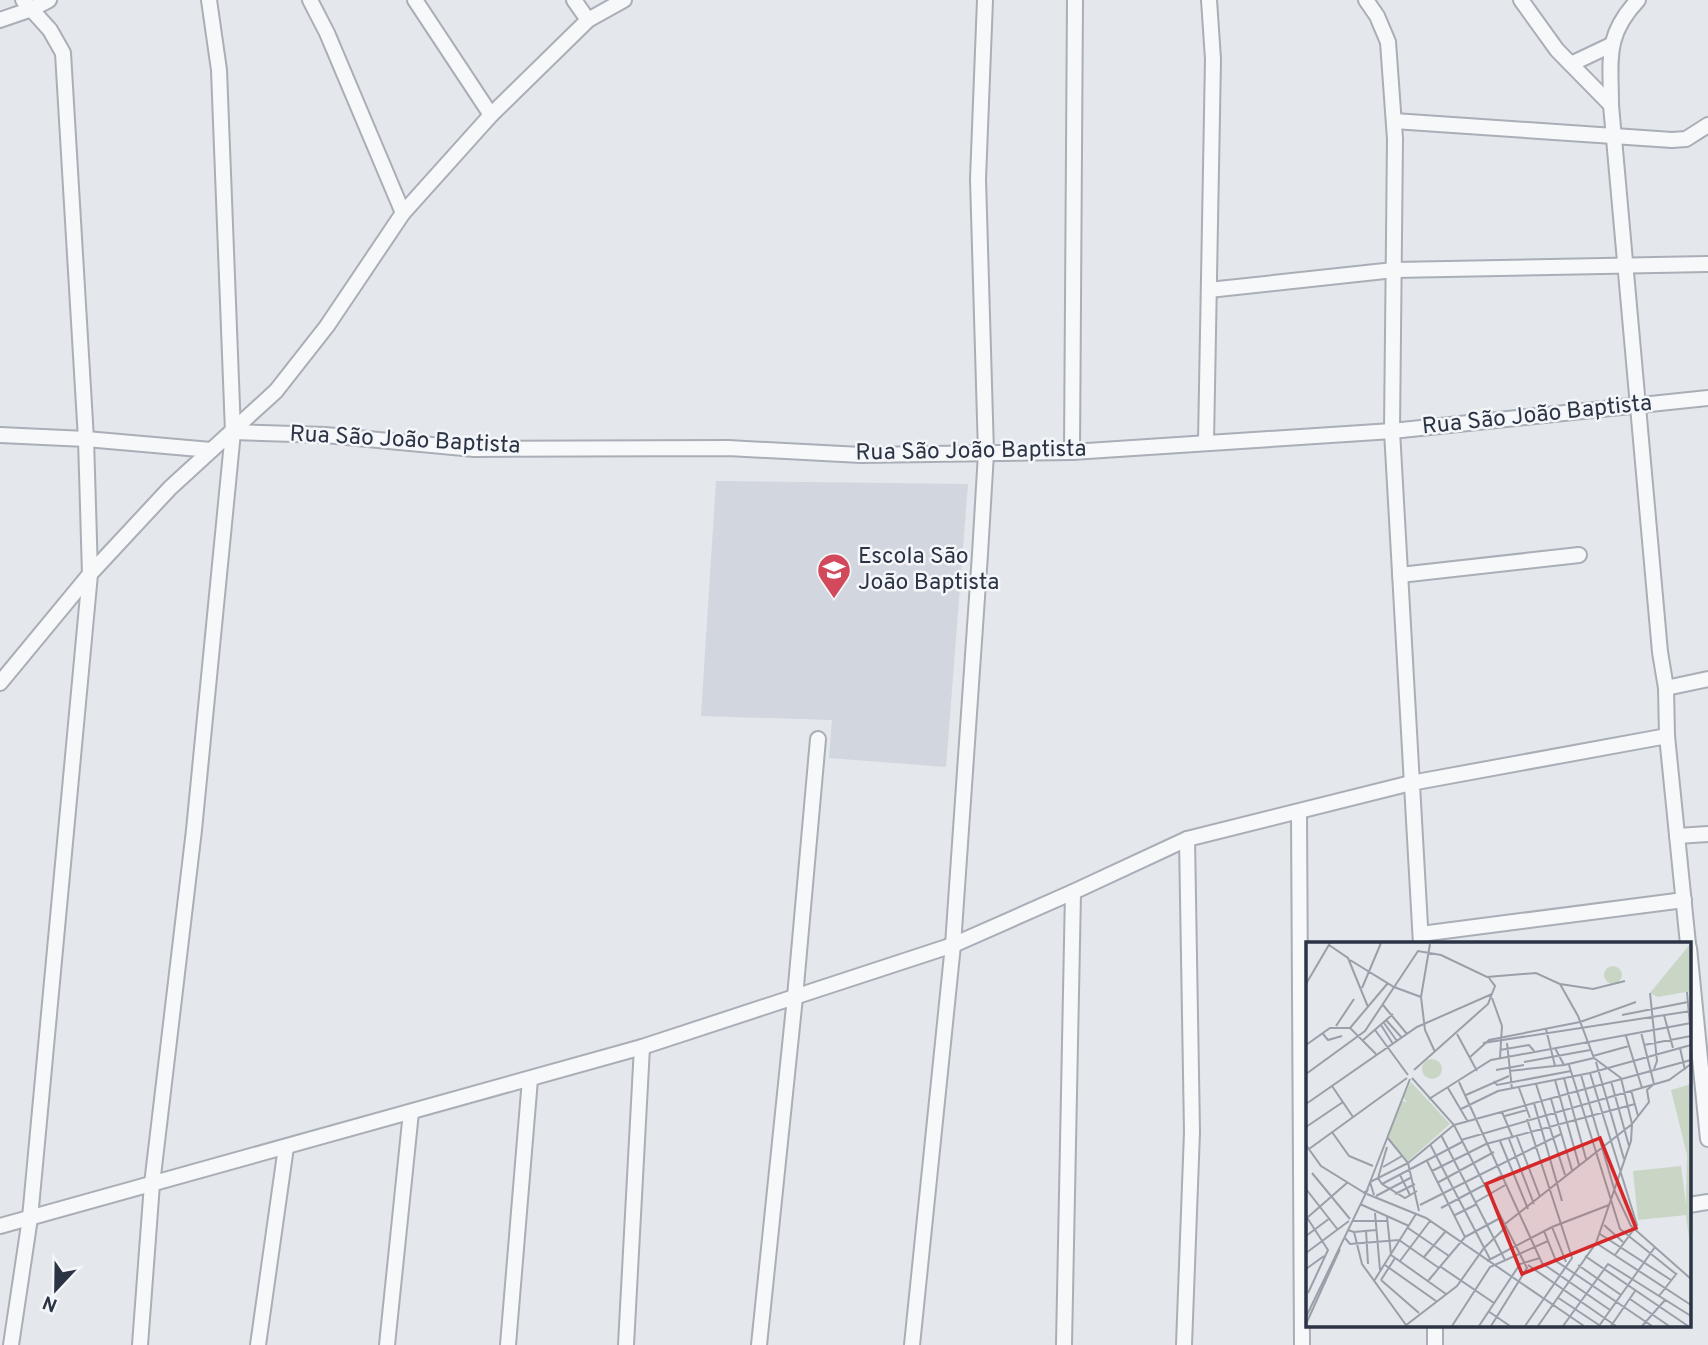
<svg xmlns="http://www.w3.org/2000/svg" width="1708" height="1345" viewBox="0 0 1708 1345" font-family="Overpass,sans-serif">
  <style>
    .built { fill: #d2d6de }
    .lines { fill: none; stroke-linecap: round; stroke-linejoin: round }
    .street-casing { stroke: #a9aeb7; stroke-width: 18 }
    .street { stroke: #f7f8fa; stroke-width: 14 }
    .labels { text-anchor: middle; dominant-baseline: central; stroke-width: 5; stroke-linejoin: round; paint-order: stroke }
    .street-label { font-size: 23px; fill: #2b3445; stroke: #f4f6f9 }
    .poi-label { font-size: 23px; fill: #2b3445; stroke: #f4f6f9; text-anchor: start }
    .inset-road { fill: none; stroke: #9a9fa9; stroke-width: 2 }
    .view { fill: #d62828; fill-opacity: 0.15; stroke: #d62828; stroke-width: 3.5 }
    .inset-edge { fill: none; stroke: #2b3445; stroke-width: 3.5 }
  </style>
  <rect width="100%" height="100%" fill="#e4e7ec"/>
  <polygon class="built" points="716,481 968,484 946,767 829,758 832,720 701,716"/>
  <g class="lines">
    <g class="street-casing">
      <g id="street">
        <polyline points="310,0 327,33 403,213"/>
        <polyline points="415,0 491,115"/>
        <polyline points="574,0 588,20"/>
        <polyline points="1366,0 1377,16 1388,42 1395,139 1392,431 1421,944"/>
        <polyline points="1521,0 1557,50 1611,105"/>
        <path d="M1638,0C1604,36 1611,60 1611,105L1660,652L1666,688L1667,736L1688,944"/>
        <polyline points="0,20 32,9 49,0"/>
        <polyline points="1571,64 1611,45"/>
        <polyline points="1394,121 1672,140 1686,139 1708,125"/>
        <polyline points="1209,290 1394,270 1708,264"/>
        <polyline points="233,432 325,435 474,449 728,448 861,455 1072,452 1392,431 1708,398"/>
        <polyline points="0,435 86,439 211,450"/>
        <polyline points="1206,442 1213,59 1209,0"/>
        <polyline points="1072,452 1075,0"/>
        <polyline points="1400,575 1579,555"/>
        <polyline points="0,683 90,574 170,488 276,391 327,326 403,213 491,115 588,20 624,0"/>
        <polyline points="1666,688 1708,679"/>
        <polyline points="1299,813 1302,1345"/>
        <polyline points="1677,836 1708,834"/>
        <polyline points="1421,934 1684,900"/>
        <polyline points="1689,948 1708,1139"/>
        <polyline points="1689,1205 1708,1202"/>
        <polyline points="0,1226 642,1047 953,945 1073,892 1187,839 1411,783 1667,736"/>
        <polyline points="1435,1326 1435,1345"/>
        <polyline points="11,1345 30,1218 90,574 86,439 63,53 50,30 23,0"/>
        <polyline points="140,1345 152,1184 194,830 233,432 219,70 209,0"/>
        <polyline points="258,1345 286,1147"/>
        <polyline points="387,1345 411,1112"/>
        <polyline points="508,1345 530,1079"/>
        <polyline points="626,1345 642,1047"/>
        <polyline points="759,1345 795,997 818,739"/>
        <polyline points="912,1345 953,945 980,554 986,453 978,179 985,0"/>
        <polyline points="1064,1345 1073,892"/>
        <polyline points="1184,1345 1192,1132 1187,839"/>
      </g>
    </g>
    <use href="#street" class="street"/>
  </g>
  <defs>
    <g id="school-pin" transform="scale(1.75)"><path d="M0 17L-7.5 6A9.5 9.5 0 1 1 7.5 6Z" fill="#d1495b" stroke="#f4f6f9"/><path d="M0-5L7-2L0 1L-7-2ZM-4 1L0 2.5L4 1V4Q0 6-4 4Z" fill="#fff"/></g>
  </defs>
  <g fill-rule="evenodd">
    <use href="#school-pin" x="834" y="570"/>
  </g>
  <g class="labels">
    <g class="street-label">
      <text transform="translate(1537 416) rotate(-6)">Rua São João Baptista</text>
      <text transform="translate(405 441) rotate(3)">Rua São João Baptista</text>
      <text transform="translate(971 452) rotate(-1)">Rua São João Baptista</text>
    </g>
    <g class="poi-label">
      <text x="858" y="557">Escola São<tspan x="858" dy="26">João Baptista</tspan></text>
    </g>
  </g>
  <g transform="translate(1306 942)">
    <rect width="385" height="385" fill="#e4e7ec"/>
    <path d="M385,1V49L352,55L344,51ZM298 33a9 9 0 1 1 18 0a9 9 0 1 1-18 0ZM116 127a10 10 0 1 1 20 0a10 10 0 1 1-20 0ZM105,140L144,182L102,219L82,195L96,159L101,160L97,155ZM385,142V311L380,273L332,278L327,229L375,224L380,263L381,213L365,148Z" fill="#c9d6c5"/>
    <path class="inset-road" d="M124,2L115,55L119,88L129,110M23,3L42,16L62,65M44,18L88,45L115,55M0,42L24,1M254,42L287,47L319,39M56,46L75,1M381,50L385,95M344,51L351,119L348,127M186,56L196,84L194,116M77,63L101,92M316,73L382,60M358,73L367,106M80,78L96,96M78,81L91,99M75,83L87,102M30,84L48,57M240,87L249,124M69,88L102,133M17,92L22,98L36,94M151,92L171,129M320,94L336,146M56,99L87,72M177,101L385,69M201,101L206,147M0,103L24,86H44M338,103L385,94M249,106L258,123L288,116M374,106L379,128M194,108L223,103L228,109M70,112L44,86L82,41M287,114L323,104M163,116L183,98L274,80L330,60M218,120L284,108M290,120L318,217M263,123L314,287L370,332M108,128L182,62L189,44L183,36M190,128L218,123M203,129L258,123M284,131L331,283L309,313M0,132L59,89L112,9L135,13L181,35L230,31L254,42L272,74L288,116L315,136L326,182L325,199L290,301L232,384M275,133L309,250L325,284L385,337M106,136L148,183L221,326L185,384M258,136L280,217M249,138L273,223M188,139L191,143L265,129M305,139L323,204M153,140L236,321L304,368M230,142L259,233M26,144L47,175M142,146L162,180M213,146L224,176M325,148L332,174M160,153L203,134M123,157L185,118L385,81M245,157L266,228M228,161L256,259M0,162L111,85L186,52M155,167L192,149L284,131L385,103M196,170L207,196M199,174L221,168M0,185L37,160M26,190L43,214L67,224M135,193L199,318M81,195L102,221L148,183L385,118M211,195L234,255M203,197L228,262M155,198L363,138L385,122M194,199L222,267M124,202L184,317M0,203L15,224L57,250M81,205L72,236L76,242L99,256L111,249M3,207L101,136M121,219L159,295L122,339M77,225L96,214M126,229L180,202L329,162M6,231L44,277M94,233L104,253M131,241L188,210M76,242L156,200M0,247L32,288M61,248L104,137M61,252L120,276L278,384M89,252L109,242M68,253L64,240L102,221L113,269M70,254L106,235M170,260L201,242M54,262L103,284M114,263L255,192M135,266L197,233M69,271L74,328M149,273L171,262M0,274L22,308L2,351M2,275L42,240M81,275L85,313L140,352M47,279H81M199,282L326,182L343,160L341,148L348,142L335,90M298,283L317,300M246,285L260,320M102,286L143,314M42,288L48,290L56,322L100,383M60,288L62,322M238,289L250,319L346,384M48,290L70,288M294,292L365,338M0,294L24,276M159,295L196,275M39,296L44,302L93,298L133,326M290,301L385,363M0,311L43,279M279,314L382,384M118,315L139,290M94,319L124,279M181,319L246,285L303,263M79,323L130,359M222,323L310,384M272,323L315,353M135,325L188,361M0,327L18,314M75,338L113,371M75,338L89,316M68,339L110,272M353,354L371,331M251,355L293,383M324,357L363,384M182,369L204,384M0,375L61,249L57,251M0,382L34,307M99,384L151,344L178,306L200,285M146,384L184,325L242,299M173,384L214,322L234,316M219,384L266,316L221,177M257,384L302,322L385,374M293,384L349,305M305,384L329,349M336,384L359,358"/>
    <path class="view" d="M294,196L330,286L216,332L180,242Z"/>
    <rect width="385" height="385" class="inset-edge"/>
  </g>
  <g transform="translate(56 1289) rotate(202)" stroke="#f4f6f9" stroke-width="5" paint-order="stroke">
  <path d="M0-5L12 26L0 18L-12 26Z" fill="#2b3445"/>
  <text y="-10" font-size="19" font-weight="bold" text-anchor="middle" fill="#2b3445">N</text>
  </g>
</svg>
